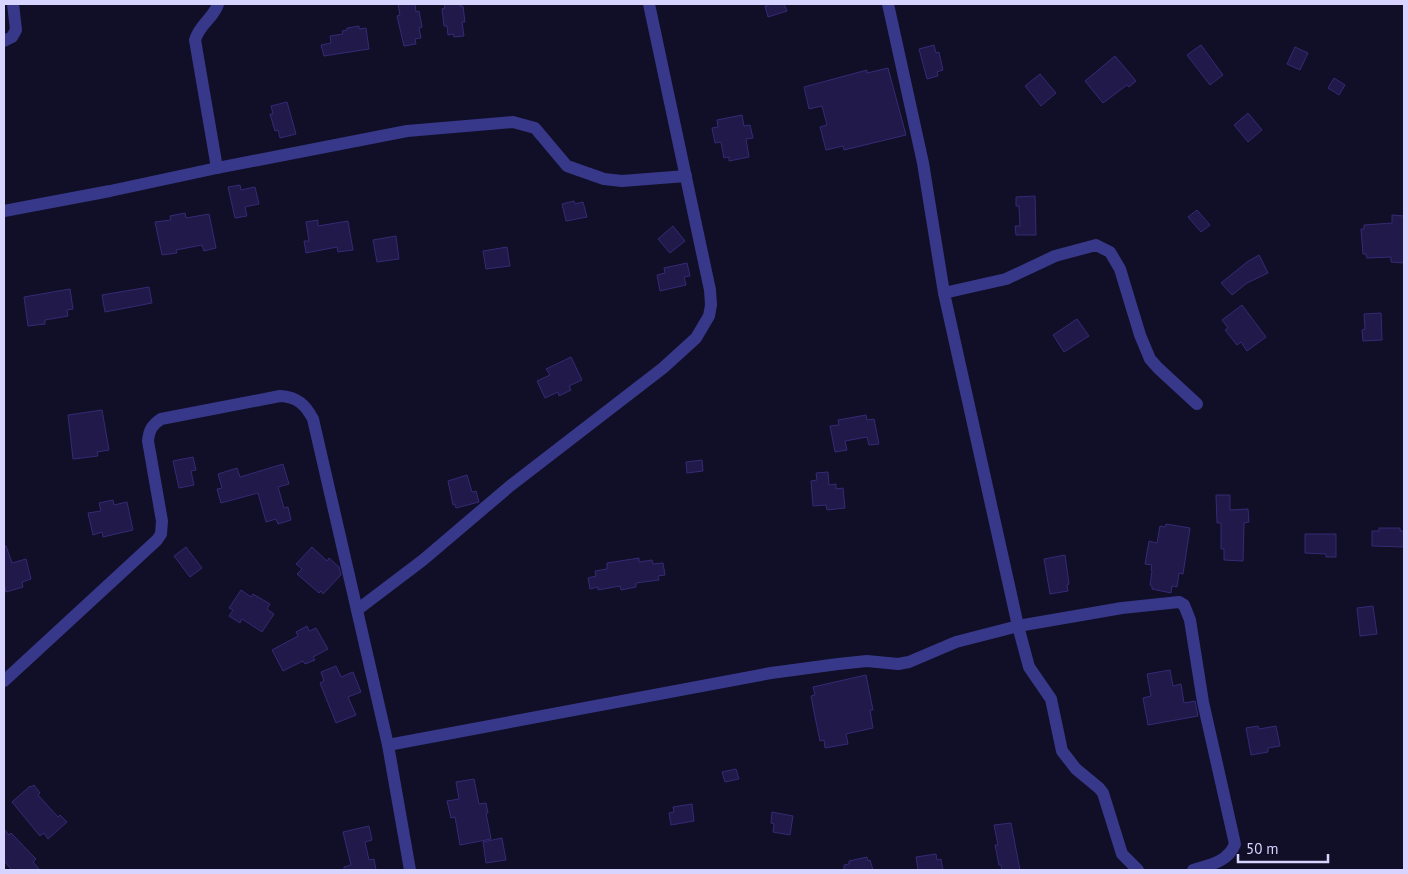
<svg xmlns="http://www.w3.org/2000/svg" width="1408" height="874" viewBox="0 0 1408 874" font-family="'PT Sans',sans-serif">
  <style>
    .building { fill: #201949; stroke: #352a76 }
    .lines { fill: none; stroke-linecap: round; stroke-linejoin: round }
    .minor { stroke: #373889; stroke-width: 12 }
  </style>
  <rect width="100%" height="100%" fill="#110e27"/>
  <g class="building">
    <polygon points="398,4 415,4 416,12 419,11 422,27 419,28 421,38 415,39 416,44 404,46 397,16 400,15"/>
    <polygon points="444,4 460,4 460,6 463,6 465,22 462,22 464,36 454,37 453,34 448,35 447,26 444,26 442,9 445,8"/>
    <polygon points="768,4 784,4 787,11 768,17 765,6 768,6"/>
    <polygon points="359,26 359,29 366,28 369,49 324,56 321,45 331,43 330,36 343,34 342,31 347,30 347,28"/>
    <polygon points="934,45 936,53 939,52 943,70 937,72 938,76 927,79 919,49"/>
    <polygon points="1201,45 1223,75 1210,85 1187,55"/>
    <polygon points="1295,47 1308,53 1300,70 1287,64"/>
    <polygon points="1115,56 1136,81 1129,87 1127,85 1103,103 1085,81"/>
    <polygon points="888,68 906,135 844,150 843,146 826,150 820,127 827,125 822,106 809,109 804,87 867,70 867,73"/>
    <polygon points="1040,74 1056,93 1041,106 1025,86"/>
    <polygon points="1334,78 1345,85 1339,95 1328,88"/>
    <polygon points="287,102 296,134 280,138 278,130 275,131 270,114 273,114 271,106"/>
    <polygon points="1248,113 1262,130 1248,142 1234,125"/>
    <polygon points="742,115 744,126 750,125 753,138 746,139 749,157 729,161 729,157 724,158 721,142 715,143 712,128 718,127 717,120"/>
    <polygon points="240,185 241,190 255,187 259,204 245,207 247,216 235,218 228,187"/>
    <polygon points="1035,196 1036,235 1016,235 1015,226 1020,226 1019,206 1016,206 1016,197"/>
    <polygon points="574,201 575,204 583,202 587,217 566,221 562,204"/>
    <polygon points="1197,210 1210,225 1201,232 1188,217"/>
    <polygon points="185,213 186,218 209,214 216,248 204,251 202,245 176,250 177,253 162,255 155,222 171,220 170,216"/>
    <polygon points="1392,215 1404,216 1404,263 1391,262 1391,257 1367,258 1366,254 1363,254 1361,229 1364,229 1364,225 1392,223"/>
    <polygon points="318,220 318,226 348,221 353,250 338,252 337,247 306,253 304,241 309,241 306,222"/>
    <polygon points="673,226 685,241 670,253 658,239"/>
    <polygon points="396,236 399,259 377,262 373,240"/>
    <polygon points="507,247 510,266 486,269 483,251"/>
    <polygon points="1259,255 1268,273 1247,283 1232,295 1221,283 1247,262"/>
    <polygon points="687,263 690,276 684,277 686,285 660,291 657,275 665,273 664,268"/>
    <polygon points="149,287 152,303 105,312 102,295"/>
    <polygon points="70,289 73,309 67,310 68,316 45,320 45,324 28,326 24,297"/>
    <polygon points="1242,305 1266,337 1247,351 1241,342 1237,345 1225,330 1228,328 1222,320"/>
    <polygon points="1381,313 1382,340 1363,341 1362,330 1365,329 1364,314"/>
    <polygon points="1077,319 1089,336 1064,352 1053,335"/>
    <polygon points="571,357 582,380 569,386 571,390 559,396 558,392 545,398 537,381 550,375 546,369"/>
    <polygon points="102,410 109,450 97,452 98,456 73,459 68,415"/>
    <polygon points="866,415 867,420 874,419 879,444 869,445 867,437 845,441 847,450 835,452 830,426 839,425 838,420"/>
    <polygon points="193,457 196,470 191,471 194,485 179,488 173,461"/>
    <polygon points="702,460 703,471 687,473 686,462"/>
    <polygon points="283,464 289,484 278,487 284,508 288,507 291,520 278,524 276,519 266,522 258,493 221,503 217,489 222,488 218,474 237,468 240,477"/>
    <polygon points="828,472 829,485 836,484 836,489 843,488 845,508 827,510 826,505 813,506 811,481 817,480 816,473"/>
    <polygon points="467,475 472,492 476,491 479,502 456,508 455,504 453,505 448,481"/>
    <polygon points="1216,495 1230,495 1230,510 1248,509 1249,522 1244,523 1243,561 1224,560 1224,549 1221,549 1221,523 1217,523"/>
    <polygon points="113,500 114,505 127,502 133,530 103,537 102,532 93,535 88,513 101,511 99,503"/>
    <polygon points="1166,524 1190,528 1183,574 1179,573 1177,587 1172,586 1171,593 1152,589 1152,586 1150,585 1152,571 1151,570 1152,565 1145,564 1149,541 1157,543 1160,526 1165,527"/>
    <polygon points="1379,528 1400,528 1400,531 1404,531 1404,547 1372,546 1372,531 1379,531"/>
    <polygon points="1305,534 1336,534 1336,557 1326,557 1326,554 1305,553"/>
    <polygon points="4,546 6,546 12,563 26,559 31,579 22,582 23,587 6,592 4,583"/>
    <polygon points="186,547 202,568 190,577 174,556"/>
    <polygon points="312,547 327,561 329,558 339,567 341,575 323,594 321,591 319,593 297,574 302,569 296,564"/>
    <polygon points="1065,555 1069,584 1067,585 1068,591 1050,594 1044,559"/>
    <polygon points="639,558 639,562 652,560 653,564 663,563 665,575 658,576 659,580 636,583 636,587 621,590 620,586 598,590 598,587 590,589 588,578 596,576 595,571 607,569 607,563"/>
    <polygon points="241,590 251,597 253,594 270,604 267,609 274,614 262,632 242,619 240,623 229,616 233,610 229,608"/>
    <polygon points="1373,606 1377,634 1360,636 1357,608"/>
    <polygon points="307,626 309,631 316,628 328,649 313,657 315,660 305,664 303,661 283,671 272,650 298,636 296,632"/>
    <polygon points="336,666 341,677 353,672 361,692 348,697 356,715 336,723 320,683 324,681 321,672"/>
    <polygon points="1170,670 1173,686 1181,684 1184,703 1195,701 1198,716 1148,725 1143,698 1151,696 1147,674"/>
    <polygon points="866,675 873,710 870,710 873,728 846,734 848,744 825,748 824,740 820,741 814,712 811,696 815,695 813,687"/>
    <polygon points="1258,726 1259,729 1276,726 1280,746 1268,748 1268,752 1251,755 1246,728"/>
    <polygon points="736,769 739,779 725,782 722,772"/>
    <polygon points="474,779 479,804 486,803 488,813 486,813 491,839 460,845 455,817 451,818 447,801 459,799 456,782"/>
    <polygon points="34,785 40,793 38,795 58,817 60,815 67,822 48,839 44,833 40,836 12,802 30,786 31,787"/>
    <polygon points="692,804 694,821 671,825 669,813 674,812 673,807"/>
    <polygon points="772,812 793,816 790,835 773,832 774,824 771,823"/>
    <polygon points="1011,823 1020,870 1002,870 1001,865 999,865 995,845 998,845 994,825"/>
    <polygon points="369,826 372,840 365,842 369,860 374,859 376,870 344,870 344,867 351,865 343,832"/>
    <polygon points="4,829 9,835 11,833 36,859 33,862 40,870 12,870 4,861"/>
    <polygon points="502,838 506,860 486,863 483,842"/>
    <polygon points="936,854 937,860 941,859 943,870 918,870 916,857"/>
    <polygon points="867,857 868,861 870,860 873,870 844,870 844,865 849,864 849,861"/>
  </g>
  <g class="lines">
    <g class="minor">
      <polyline points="888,4 923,163 944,293 1018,626 1029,667 1051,699 1062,751 1076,769 1099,788 1103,793 1122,854 1138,870"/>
      <polyline points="4,41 12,37 16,30 13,4"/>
      <path d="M217,168L195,40C200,23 214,18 218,4"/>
      <polyline points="4,211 110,191 217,168 407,131 513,122 535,128 567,166 604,179 622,181 686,176"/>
      <polyline points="944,293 1006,279 1055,256 1096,245 1110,252 1120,269 1140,335 1150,359 1158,368 1197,404"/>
      <polyline points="357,610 423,560 510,486 663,368 696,338 709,316 711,305 710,290 649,4"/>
      <path d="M4,681L157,540L161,534L162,521L148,441C149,430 152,425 161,419L280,396C297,397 305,404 313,419L388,745L410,870"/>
      <path d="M388,745L771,673L838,664L867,661L898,664L909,662L956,642L1018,626L1122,608L1179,602L1184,605L1190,620L1203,702L1235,844C1228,862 1210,865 1193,870"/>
    </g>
  </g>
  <rect width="1408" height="874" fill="none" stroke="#d7d4ff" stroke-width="10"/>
  <path d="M1238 854v8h90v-8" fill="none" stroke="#d7d4ff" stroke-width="2.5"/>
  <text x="1246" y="854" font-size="15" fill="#d7d4ff" stroke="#110e27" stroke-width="4" paint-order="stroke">50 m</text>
</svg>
